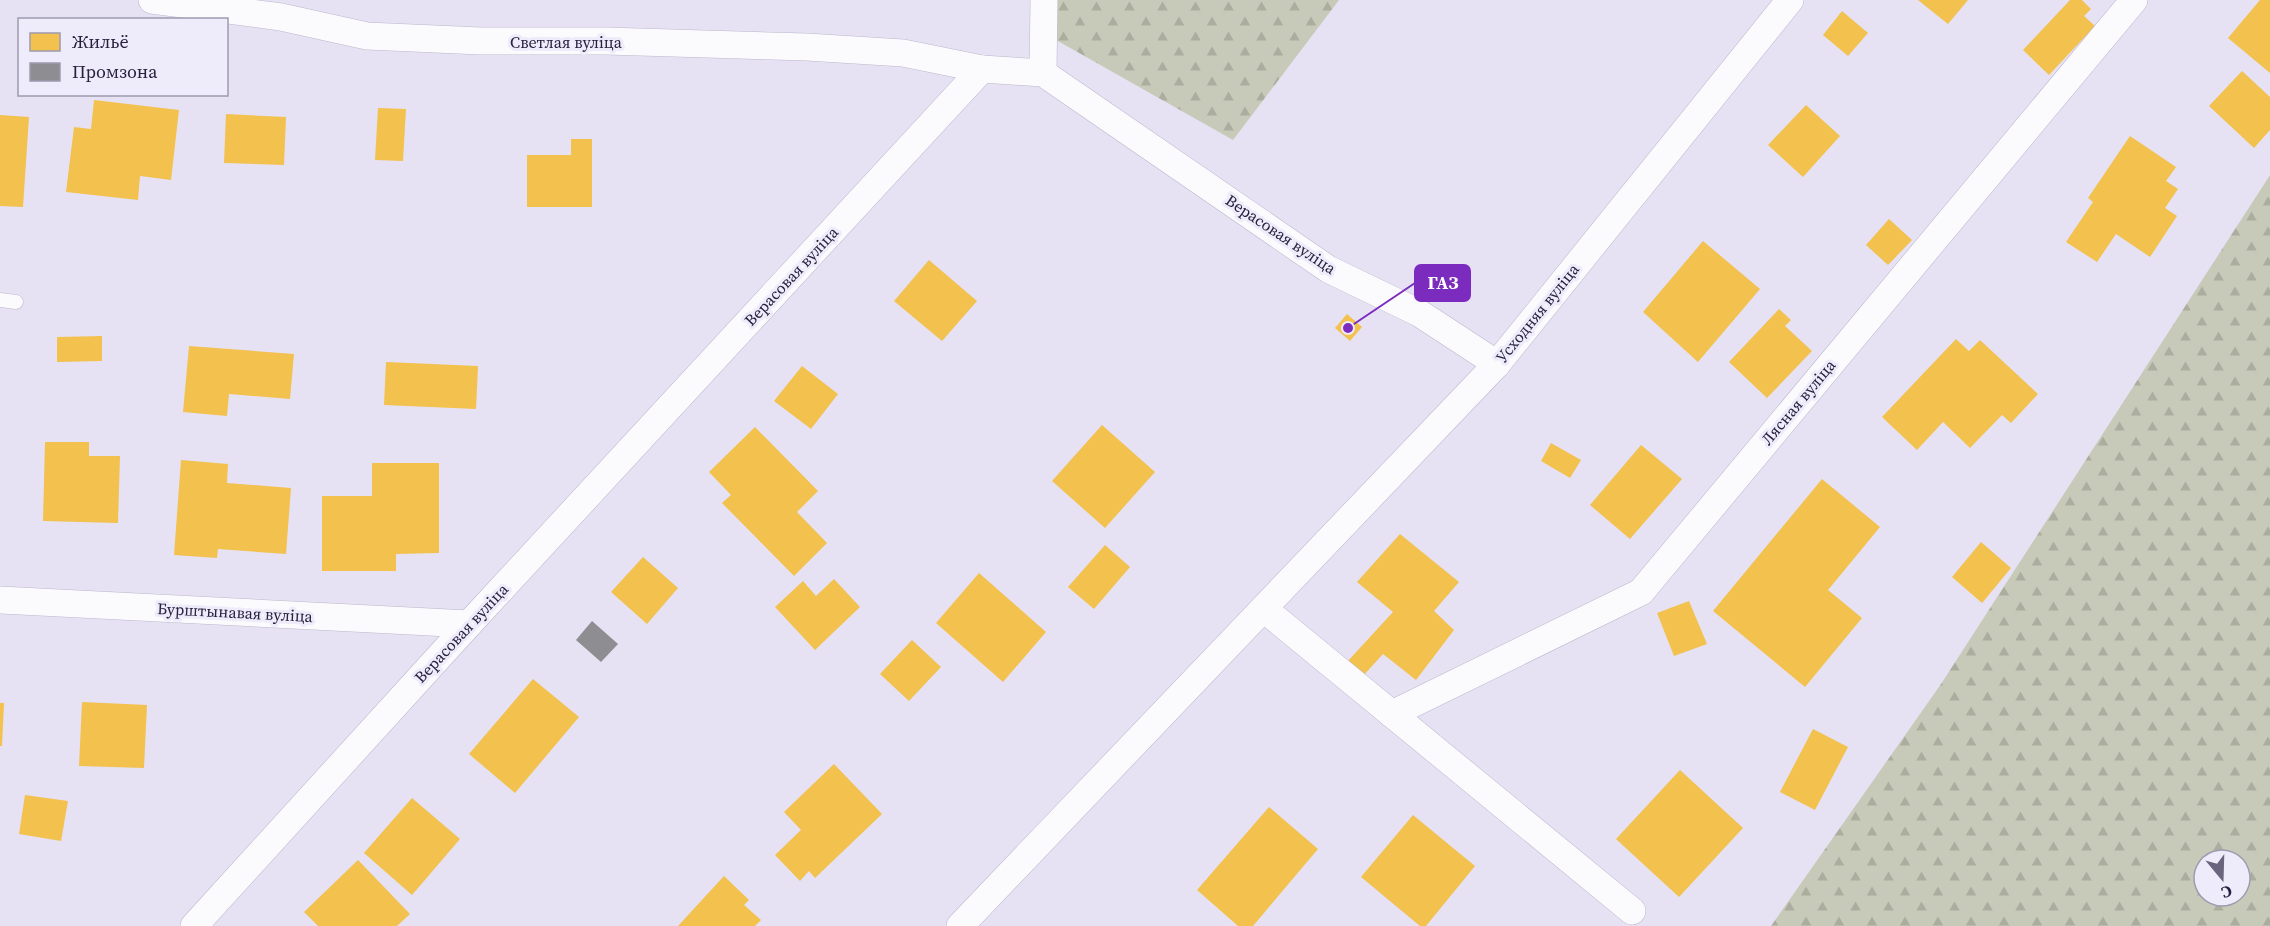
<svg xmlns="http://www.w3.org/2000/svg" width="2270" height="926" viewBox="0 0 2270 926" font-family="'Source Serif 4',serif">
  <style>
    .forest { fill: url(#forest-firs); fill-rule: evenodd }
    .homes { fill: #f2c14e }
    .industry { fill: #8d8d92 }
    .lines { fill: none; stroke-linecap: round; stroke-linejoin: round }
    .lane-casing { stroke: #bcb6cc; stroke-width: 15 }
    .street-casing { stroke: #bcb6cc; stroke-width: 28 }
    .lane { stroke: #fbfbfd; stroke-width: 14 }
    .street { stroke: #fbfbfd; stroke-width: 27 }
    .labels { text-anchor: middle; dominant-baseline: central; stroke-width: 6; stroke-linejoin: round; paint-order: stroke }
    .street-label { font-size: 16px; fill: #28203d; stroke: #eeebfb }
    .leader { fill: none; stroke: #7b2cbf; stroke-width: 2 }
    .callout-dot { fill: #7b2cbf; stroke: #eeebfb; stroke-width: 2 }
    .callout { fill: #7b2cbf; stroke: #7b2cbf; stroke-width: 2 }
    .callout-label { font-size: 18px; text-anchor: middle; font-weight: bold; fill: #fff }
  </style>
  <defs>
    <pattern id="forest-firs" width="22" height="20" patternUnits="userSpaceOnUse" patternTransform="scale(1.5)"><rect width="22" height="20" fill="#c7cab8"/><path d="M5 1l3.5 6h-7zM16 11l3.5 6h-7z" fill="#abad9f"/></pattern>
  </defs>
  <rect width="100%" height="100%" fill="#e6e2f4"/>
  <g class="forest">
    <polygon points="1054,0 1339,0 1233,140 1049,36"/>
    <path d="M2270,175V926H1771L1941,684ZM2204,860H2240V896H2204Z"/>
  </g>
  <g class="homes">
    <polygon points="1918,0 1968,0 1948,24"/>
    <polygon points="2070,0 2082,0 2091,9 2084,16 2095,26 2049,75 2023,50"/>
    <polygon points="2260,0 2270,0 2270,73 2228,38"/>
    <polygon points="1842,11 1868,33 1848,56 1823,35"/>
    <polygon points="2242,71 2270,97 2270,130 2254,148 2209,106"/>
    <polygon points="94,100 179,110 171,180 140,176 138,200 66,192 74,127 91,129"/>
    <polygon points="1806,105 1840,136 1803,177 1768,145"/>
    <polygon points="378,108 406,109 403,161 375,160"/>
    <polygon points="226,114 286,117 284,165 224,163"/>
    <polygon points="0,115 29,117 23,207 0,206"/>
    <polygon points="2130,136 2176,167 2166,181 2178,189 2165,208 2177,216 2150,257 2116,234 2097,262 2066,242 2093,202 2088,198"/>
    <polygon points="571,139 592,139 592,207 527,207 527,155 571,155"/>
    <polygon points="1889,219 1912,240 1888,265 1866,245"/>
    <polygon points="1703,241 1760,289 1698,362 1643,312"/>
    <polygon points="929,260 977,301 942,341 894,301"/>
    <polygon points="1779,309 1791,320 1785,326 1812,351 1767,398 1729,362"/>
    <polygon points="1347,314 1362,327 1350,341 1335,328"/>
    <polygon points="102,336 102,361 57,362 57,337"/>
    <polygon points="1956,339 1969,351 1980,340 2038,394 2011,423 2002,415 1970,448 1943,422 1917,450 1882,417"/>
    <polygon points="189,346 294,354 290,399 229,394 227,416 183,412"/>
    <polygon points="386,362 478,366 476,409 384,405"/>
    <polygon points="802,366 838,394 811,429 774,401"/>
    <polygon points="1102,425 1155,472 1105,528 1052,481"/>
    <polygon points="755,427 818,491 797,512 827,543 794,576 722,503 731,495 709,472"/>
    <polygon points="45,442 89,442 89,456 120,456 118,523 43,521"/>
    <polygon points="1551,443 1581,460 1570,478 1541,461"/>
    <polygon points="1641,445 1682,479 1630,539 1590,505"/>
    <polygon points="181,460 228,464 227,483 291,488 286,554 218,549 217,558 174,555"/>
    <polygon points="372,463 439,463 439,553 396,554 396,571 322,571 322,496 372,496"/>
    <polygon points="1822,479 1880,527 1828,590 1862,618 1805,687 1713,611"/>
    <polygon points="1400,534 1459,582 1434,611 1454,630 1416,680 1383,654 1363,676 1347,662 1393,612 1357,582"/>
    <polygon points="1981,542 2011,568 1982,603 1952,577"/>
    <polygon points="1105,545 1130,567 1094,609 1068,587"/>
    <polygon points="643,557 678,588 647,624 611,592"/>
    <polygon points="979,573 1046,632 1003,682 936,623"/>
    <polygon points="834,579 860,607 815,650 775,607 803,581 816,596"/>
    <polygon points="1689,601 1707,644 1674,656 1657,613"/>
    <polygon points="912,640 941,667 909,701 880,674"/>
    <polygon points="533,679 579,717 515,793 469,754"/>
    <polygon points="82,702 147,705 144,768 79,766"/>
    <polygon points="0,703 4,703 2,746 0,746"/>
    <polygon points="1813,729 1848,747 1815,810 1780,792"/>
    <polygon points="834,764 882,814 815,878 809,871 800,881 775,855 801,830 784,812"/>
    <polygon points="1680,770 1743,828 1679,897 1616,839"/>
    <polygon points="25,795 68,801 61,841 19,834"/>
    <polygon points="412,798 460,839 412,895 364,853"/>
    <polygon points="1269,807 1318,849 1253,926 1238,926 1197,890"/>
    <polygon points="1413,815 1475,866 1426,926 1420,926 1361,877"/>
    <polygon points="358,860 410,914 397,926 318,926 304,912"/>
    <polygon points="724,876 749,900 744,905 761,920 755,926 678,926"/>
  </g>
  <polygon class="industry" points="592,621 618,644 601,662 576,640"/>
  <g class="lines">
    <g class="lane-casing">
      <polyline id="lane" points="0,300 16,302"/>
    </g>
    <g class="street-casing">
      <g id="street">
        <polyline points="152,0 281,17 367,36 481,41 606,41 807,47 903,53 982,69"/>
        <polyline points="1043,73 1044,0"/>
        <polyline points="0,600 469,624"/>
        <polyline points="1264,609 1632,911"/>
        <polyline points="1392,714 1641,592 2134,0"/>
        <polyline points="194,926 469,624 982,69 1043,73 1328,269 1419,313 1497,364"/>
        <polyline points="960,926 1497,364 1790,0"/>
      </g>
    </g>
    <use href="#lane" class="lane"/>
    <use href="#street" class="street"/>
  </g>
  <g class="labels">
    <g class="street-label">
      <text x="566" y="42">Светлая вуліца</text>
      <text transform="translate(1281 234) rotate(34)">Верасовая вуліца</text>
      <text transform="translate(791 276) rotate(-47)">Верасовая вуліца</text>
      <text transform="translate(1537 313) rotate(-51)">Усходняя вуліца</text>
      <text transform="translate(1798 402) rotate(-50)">Лясная вуліца</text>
      <text transform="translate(235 612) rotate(3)">Бурштынавая вуліца</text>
      <text transform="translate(461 633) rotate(-47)">Верасовая вуліца</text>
    </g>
  </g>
  <path class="leader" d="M1348 328L1415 283"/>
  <circle class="callout-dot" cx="1348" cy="328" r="6"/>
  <rect class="callout" x="1415" y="265" width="55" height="36" rx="6"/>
  <g class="callout-label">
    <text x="1443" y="289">ГАЗ</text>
  </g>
  <rect x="18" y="18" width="210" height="78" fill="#eeebfb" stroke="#9f9aaf" stroke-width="1.5"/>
  <rect x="30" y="33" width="30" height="18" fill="#f2c14e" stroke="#9f9aaf" stroke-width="1.5"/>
  <text x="72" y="48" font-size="18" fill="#28203d">Жильё</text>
  <rect x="30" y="63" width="30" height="18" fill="#8d8d92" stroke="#9f9aaf" stroke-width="1.5"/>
  <text x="72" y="78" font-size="18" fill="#28203d">Промзона</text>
  <g transform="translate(2222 878) rotate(161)"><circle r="28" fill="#eeebfb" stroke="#9f9aaf" stroke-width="1.5"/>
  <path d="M0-4.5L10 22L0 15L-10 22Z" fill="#6a647d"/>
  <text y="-9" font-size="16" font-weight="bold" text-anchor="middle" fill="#28203d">С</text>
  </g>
</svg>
